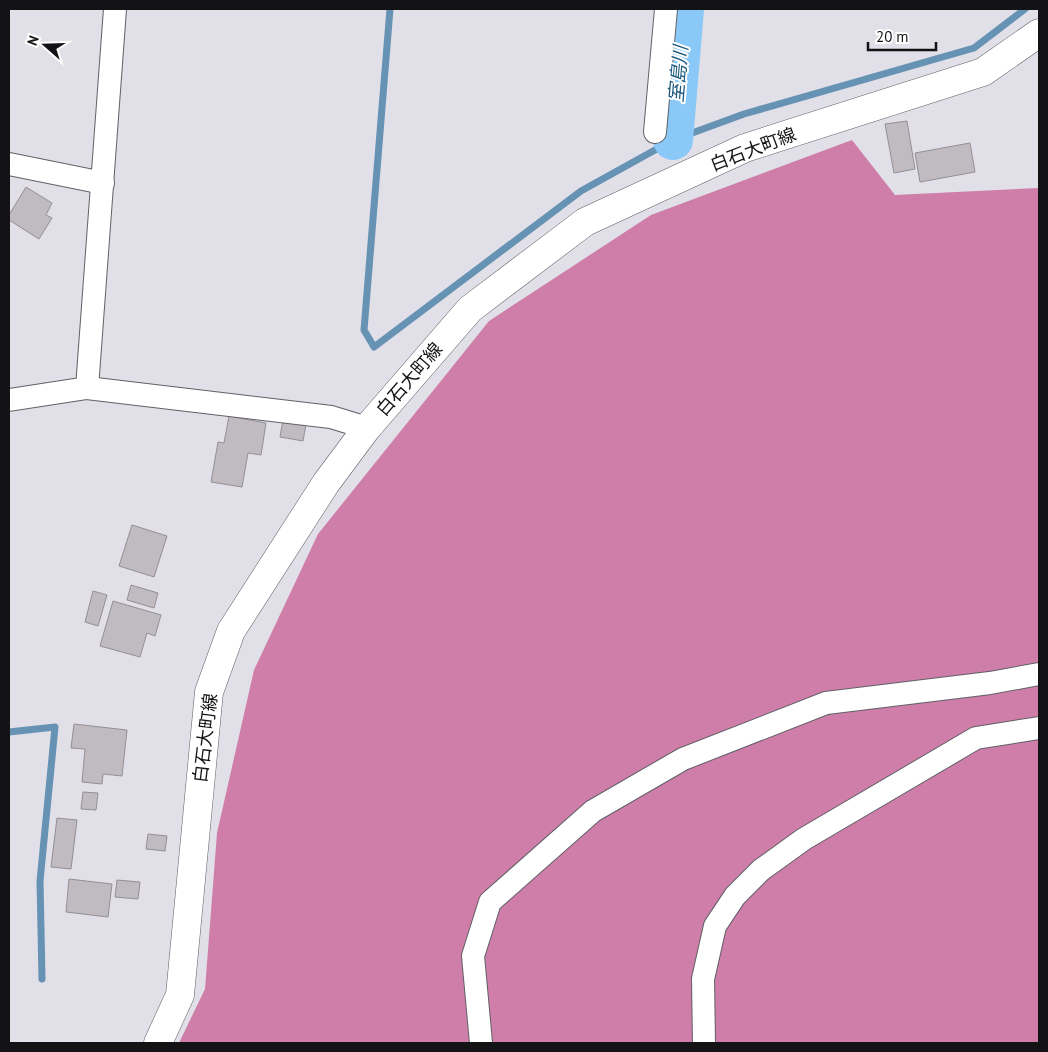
<svg xmlns="http://www.w3.org/2000/svg" width="1048" height="1052" viewBox="0 0 1048 1052" font-family="'PT Sans','Noto Sans JP',sans-serif">
  <style>
    .forest { fill: #cf7ea9 }
    .lines { fill: none; stroke-linecap: round; stroke-linejoin: round }
    .stream { stroke: #6692b3; stroke-width: 7 }
    .river { stroke: #8ac9f7; stroke-width: 40 }
    .building { fill: #bfbbc0; stroke: #948f95 }
    .minor-casing { stroke: #616067; stroke-width: 24 }
    .major-casing { stroke: #616067; stroke-width: 29 }
    .minor { stroke: #fff; stroke-width: 22 }
    .major { stroke: #fff; stroke-width: 28 }
    .labels { text-anchor: middle; dominant-baseline: central; stroke-width: 4; stroke-linejoin: round; paint-order: stroke }
    .street-label { font-size: 18px; fill: #131315; stroke: #fff }
    .water-label { font-size: 19px; font-style: italic; fill: #1d597f; stroke: #fff }
  </style>
  <rect width="100%" height="100%" fill="#e1dfe7"/>
  <polygon class="forest" points="852,140 895,195 1039,188 1039,1043 179,1043 205,989 217,833 254,670 318,534 489,321 651,215"/>
  <g class="lines">
    <g class="stream">
      <polyline points="390,9 364,330 374,347 581,191 673,140 744,114 974,48 1025,9"/>
      <polyline points="9,732 55,727 40,881 42,979"/>
    </g>
    <polyline class="river" points="673,140 684,9"/>
  </g>
  <g class="building">
    <polygon points="907,121 915,169 894,173 885,124"/>
    <polygon points="970,143 975,172 920,182 915,153"/>
    <polygon points="26,187 52,203 46,215 52,218 39,239 9,220 9,215"/>
    <polygon points="229,416 266,423 261,455 248,453 242,487 211,482 218,442 224,443"/>
    <polygon points="283,420 306,424 303,441 280,437"/>
    <polygon points="132,525 167,536 154,577 119,566"/>
    <polygon points="131,585 158,593 154,608 127,600"/>
    <polygon points="93,591 107,595 98,626 85,622"/>
    <polygon points="113,601 161,615 155,636 147,633 140,657 100,646"/>
    <polygon points="74,724 127,730 122,776 103,774 102,784 82,782 85,749 71,748"/>
    <polygon points="83,792 98,793 96,810 81,809"/>
    <polygon points="57,818 77,820 71,869 51,867"/>
    <polygon points="148,834 167,836 165,851 146,849"/>
    <polygon points="69,879 112,884 108,917 66,912"/>
    <polygon points="117,880 140,882 138,899 115,897"/>
  </g>
  <g class="lines">
    <g class="minor-casing">
      <g id="minor">
        <polyline points="655,132 666,9"/>
        <polyline points="9,164 103,183"/>
        <polyline points="87,388 331,417 367,428"/>
        <polyline points="9,400 87,388 115,9"/>
        <polyline points="481,1043 473,956 490,902 593,811 683,759 826,703 990,683 1039,674"/>
        <polyline points="704,1043 703,979 715,926 735,896 761,870 804,839 976,738 1039,728"/>
      </g>
    </g>
    <g class="major-casing">
      <polyline id="major" points="158,1043 180,995 209,692 231,631 326,483 367,428 470,309 585,222 745,148 983,72 1039,33"/>
    </g>
    <use href="#minor" class="minor"/>
    <use href="#major" class="major"/>
  </g>
  <g class="labels">
    <g class="street-label">
      <text transform="translate(753 149) rotate(-21)">白石大町線</text>
      <text transform="translate(409 379) rotate(-49)">白石大町線</text>
      <text transform="translate(205 738) rotate(-83)">白石大町線</text>
    </g>
    <g class="water-label">
      <text transform="translate(678 74) rotate(-85)">室島川</text>
    </g>
  </g>
  <rect width="1048" height="1052" fill="none" stroke="#131315" stroke-width="20"/>
  <g transform="translate(45 45) rotate(290)" stroke="#ffffff" stroke-width="4" paint-order="stroke">
  <path d="M0-4L9 19L0 12L-9 19Z" fill="#131315"/>
  <text y="-8" font-size="14" font-weight="bold" text-anchor="middle" fill="#131315">N</text>
  </g>
  <path d="M868 42v8h68v-8" fill="none" stroke="#131315" stroke-width="2.5"/>
  <text x="876" y="42" font-size="15" fill="#131315" stroke="#ffffff" stroke-width="4" paint-order="stroke">20 m</text>
</svg>
